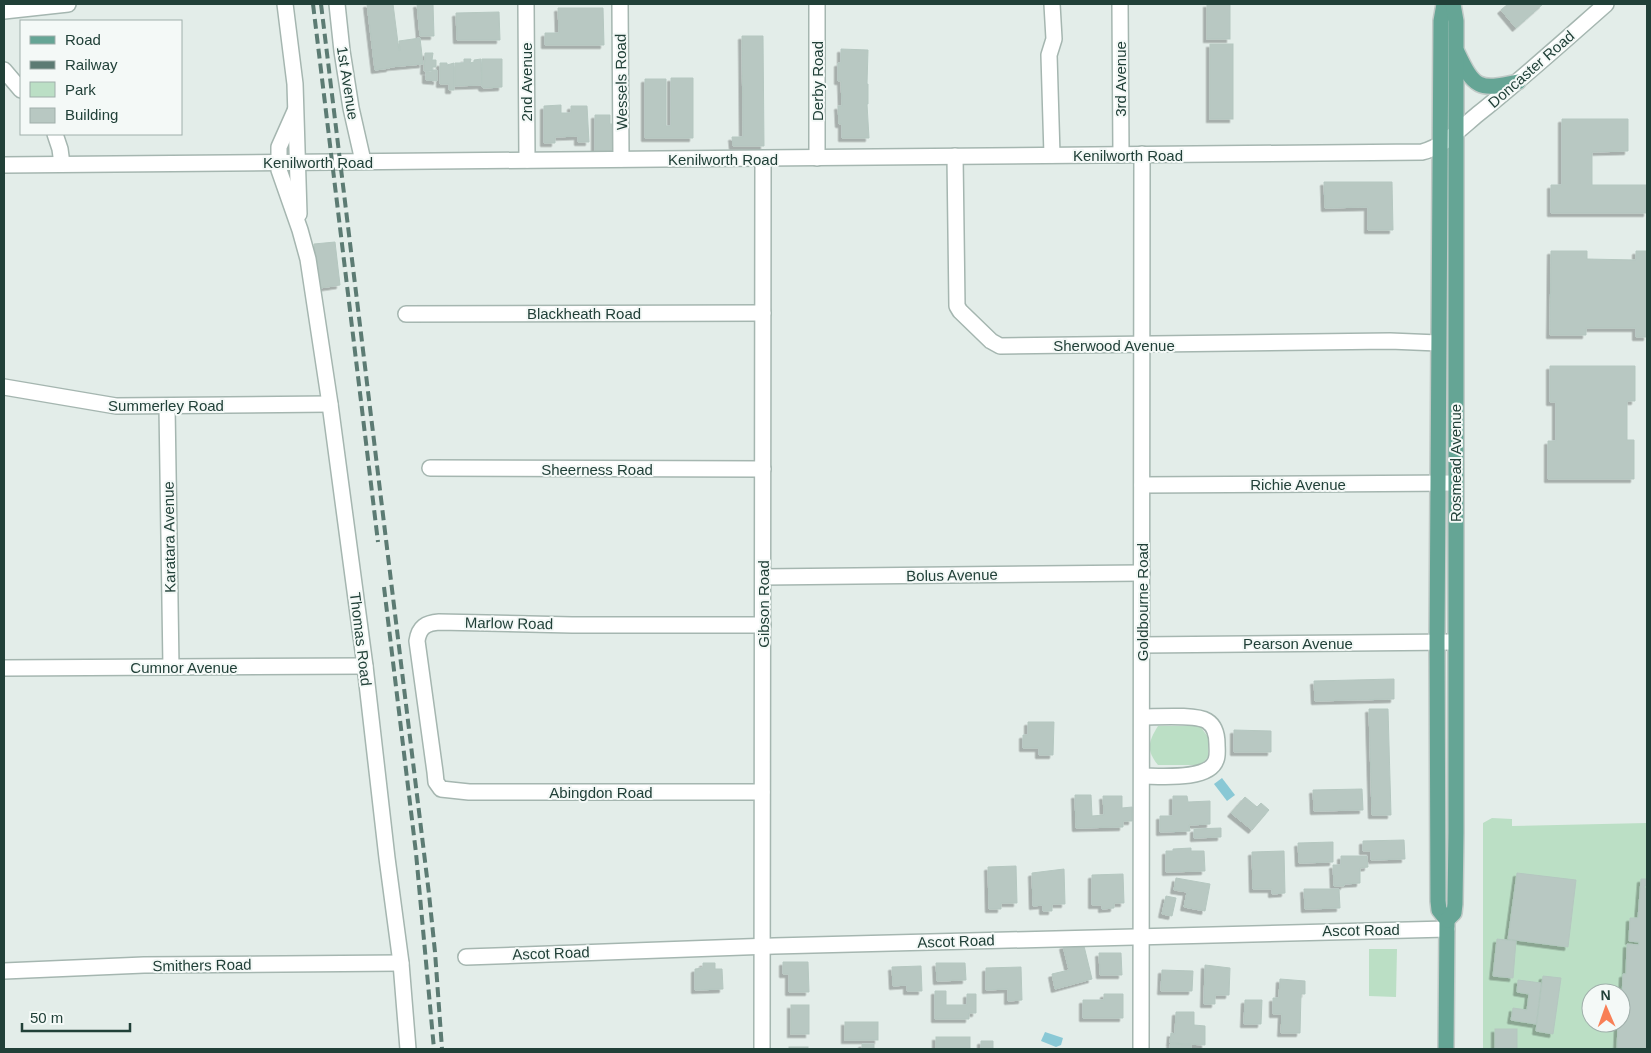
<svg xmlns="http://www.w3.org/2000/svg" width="1651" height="1053" viewBox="0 0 1651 1053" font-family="Helvetica,sans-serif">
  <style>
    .green { fill: #bbdfc5; fill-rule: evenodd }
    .water { fill: #89c8d5 }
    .building { fill: #b8c8c2; stroke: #b5c7c0; filter: url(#shadow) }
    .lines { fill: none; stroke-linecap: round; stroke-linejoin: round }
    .minor-casing { stroke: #a5b6b0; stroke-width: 18 }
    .major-casing { stroke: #c1cac7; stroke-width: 18 }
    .minor { stroke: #fff; stroke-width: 15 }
    .major { stroke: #65a595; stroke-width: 15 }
    .rail { stroke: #5c7b73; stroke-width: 4; stroke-dasharray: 10 5; stroke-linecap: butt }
    .labels { text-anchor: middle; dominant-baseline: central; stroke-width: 4; stroke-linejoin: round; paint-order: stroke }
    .street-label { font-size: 15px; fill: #214038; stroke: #f4f9f7 }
  </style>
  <defs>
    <filter id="shadow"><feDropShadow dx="-3.5" dy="3.5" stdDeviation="0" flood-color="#0004"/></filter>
  </defs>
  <rect width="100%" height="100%" fill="#e3ede9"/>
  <g class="green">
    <path d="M1158,726H1200L1208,737V757L1201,765H1158C1146,750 1148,742 1158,726Z"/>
    <path d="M1492,818L1512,819V826L1647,823V1049H1483V823ZM1591,993H1621V1023H1591Z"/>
    <polygon points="1369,949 1397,949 1396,997 1369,996"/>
  </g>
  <g class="water">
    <polygon points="1222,778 1235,795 1227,801 1214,784"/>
    <polygon points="1045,1032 1063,1038 1061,1045 1056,1047 1041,1041"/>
  </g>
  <g class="building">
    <polygon points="367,4 393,4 399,51 400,51 399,41 420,38 423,64 390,67 390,68 375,70"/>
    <polygon points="417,4 433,4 434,36 420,36"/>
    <rect x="1207" y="4" width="23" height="35"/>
    <polygon points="1508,4 1543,4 1516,28 1501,10"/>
    <polygon points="558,8 603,8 604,45 545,45 545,33 559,33"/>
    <polygon points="499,12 500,40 457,40 456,13"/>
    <polygon points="742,36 763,36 764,146 733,146 732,137 743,137"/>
    <rect x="1210" y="44" width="23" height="75"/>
    <polygon points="841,49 868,50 867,84 868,84 868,104 867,104 869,138 842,138 842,124 839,124 838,106 842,106 841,81 838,81 838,63 841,63"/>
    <polygon points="425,53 433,53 432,60 436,60 436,67 432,67 432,71 424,71"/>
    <polygon points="464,59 471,59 470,63 474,62 474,60 481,59 482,85 455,86 455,63 464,63"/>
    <polygon points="482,59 502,59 502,87 484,88 482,87"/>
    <polygon points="440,63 447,63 447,65 454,63 454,90 449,90 449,84 440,84"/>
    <polygon points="432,70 437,70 437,81 426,80 426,72 432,72"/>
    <polygon points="671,78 693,78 693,138 645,138 645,79 666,79 666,126 671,126"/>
    <polygon points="561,105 561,113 571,113 571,106 587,106 589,142 578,142 578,136 555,137 555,143 544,143 544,106"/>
    <polygon points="595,115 610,115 610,124 613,124 613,151 595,152"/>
    <polygon points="1562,119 1628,119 1628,151 1592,152 1592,185 1647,185 1647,213 1551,213 1551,185 1562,185"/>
    <polygon points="1324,182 1392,182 1393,230 1368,230 1368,207 1325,208"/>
    <polygon points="335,242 340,285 320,288 314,244"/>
    <polygon points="1551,251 1587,251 1587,259 1636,260 1636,251 1647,251 1647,337 1636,337 1636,328 1586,328 1586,335 1550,335"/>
    <polygon points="1550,366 1635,366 1635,401 1627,401 1627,440 1634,440 1634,479 1548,479 1548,441 1556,441 1556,402 1550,402"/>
    <polygon points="1394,679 1394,699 1315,701 1314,681"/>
    <polygon points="1369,709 1388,709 1391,815 1372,815"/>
    <polygon points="1028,722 1054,722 1053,755 1039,755 1039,748 1023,748 1023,735 1028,735"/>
    <polygon points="1234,730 1271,731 1271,752 1234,752"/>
    <polygon points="1362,789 1363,810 1314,811 1313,790"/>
    <polygon points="1075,795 1091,795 1092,816 1104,815 1103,796 1122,796 1122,808 1132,807 1132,821 1123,821 1123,827 1076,828"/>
    <polygon points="1173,796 1187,796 1188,802 1210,801 1210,824 1189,825 1190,831 1160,832 1160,816 1173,816"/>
    <polygon points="1245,797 1257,807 1261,803 1269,810 1252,830 1231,813"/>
    <polygon points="1221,828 1221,837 1194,838 1194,829"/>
    <polygon points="1404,840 1405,859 1371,860 1371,851 1363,851 1363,841"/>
    <polygon points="1333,842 1333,862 1299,863 1298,843"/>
    <polygon points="1191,848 1191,851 1204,851 1205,871 1166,872 1166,851 1173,851 1173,849"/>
    <polygon points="1284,851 1285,893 1272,894 1272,889 1253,889 1252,852"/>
    <polygon points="1341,856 1367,856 1368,867 1360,868 1360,883 1344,884 1344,886 1334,886 1333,865 1341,865"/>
    <polygon points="1016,866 1017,903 1001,903 1001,909 989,909 988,867"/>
    <polygon points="1064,869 1065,904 1052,904 1052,911 1043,911 1043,905 1033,906 1032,873"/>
    <polygon points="1517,873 1576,880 1568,947 1508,939"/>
    <polygon points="1123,874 1124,903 1114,903 1114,908 1102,909 1102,905 1092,905 1092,875"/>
    <polygon points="1176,878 1210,884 1205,911 1184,907 1187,892 1174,890"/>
    <polygon points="1641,879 1647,879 1647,886 1644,886 1644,888 1647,888 1647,1049 1617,1049 1618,1025 1611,1025 1611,1023 1621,1023 1623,974 1626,974 1627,944 1639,945 1639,942 1629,941 1630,918 1638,918"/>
    <polygon points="1304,889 1339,889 1340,908 1305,909"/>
    <polygon points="1166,896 1176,898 1172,916 1162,914"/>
    <polygon points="1497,939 1516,941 1513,978 1493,976"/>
    <polygon points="1083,942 1092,979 1055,989 1052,974 1069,970 1063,946"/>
    <polygon points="1099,953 1121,953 1122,975 1100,975"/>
    <polygon points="783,962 808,962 809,992 789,992 789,974 783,974"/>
    <polygon points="703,963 715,963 715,969 722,969 723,989 695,990 695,969 703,968"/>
    <polygon points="936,963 965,963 966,980 937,981"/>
    <polygon points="1205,965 1230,968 1229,995 1215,995 1215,1004 1204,1004"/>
    <polygon points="921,966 922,991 907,991 907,985 893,986 892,967"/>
    <polygon points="1021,967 1022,1000 1008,1001 1008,989 986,990 986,968"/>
    <polygon points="1162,970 1193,971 1192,991 1161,991"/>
    <polygon points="1543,976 1561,978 1553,1034 1536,1031"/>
    <polygon points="1280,979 1305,981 1305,994 1301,994 1300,1033 1281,1033 1282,1014 1273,1014 1273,998 1279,998"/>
    <polygon points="1518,980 1541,983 1536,1024 1511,1020 1513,1008 1527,1010 1529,994 1517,992"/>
    <polygon points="935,991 946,991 946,1005 967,1005 967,994 976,994 976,1013 969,1013 969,1019 935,1019"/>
    <polygon points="1104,994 1123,994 1123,1018 1083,1018 1083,1000 1104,1000"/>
    <polygon points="1245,1000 1262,1000 1261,1024 1244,1024"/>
    <rect x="791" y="1005" width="18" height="29"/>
    <polygon points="1176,1012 1194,1012 1194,1025 1205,1026 1205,1045 1170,1043 1171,1033 1175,1034"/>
    <rect x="845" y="1022" width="33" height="18"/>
    <rect x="1495" y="1029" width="22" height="20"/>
    <rect x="936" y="1037" width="34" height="12"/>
    <polygon points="981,1041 993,1041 993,1049 1014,1049 981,1049"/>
    <polygon points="862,1044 874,1044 874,1049 849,1049 862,1049"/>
    <polygon points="1170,1044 1191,1045 1191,1049 1170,1049"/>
    <rect x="789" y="1047" width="19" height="2"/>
  </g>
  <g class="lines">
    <g class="minor-casing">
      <g id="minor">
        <polyline points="285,4 295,84 299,214"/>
        <polyline points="337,4 342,51 351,108 363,161"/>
        <polyline points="526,4 527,160"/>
        <polyline points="620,4 621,159"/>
        <polyline points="817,4 817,158"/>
        <polyline points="1120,4 1121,155"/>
        <polyline points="4,11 68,4"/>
        <polyline points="4,70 21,90"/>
        <polyline points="295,111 279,147 279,170 300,230 308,259 330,404 365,666 387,858 401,963 408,1049"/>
        <polyline points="55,134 60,149 62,164"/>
        <polyline points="1052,155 1049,55 1054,39 1052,4"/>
        <polyline points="955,156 957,306 960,311 991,341 1000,346 1390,341 1438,343"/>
        <path d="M4,165L1422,152C1443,147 1461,128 1478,114C1522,79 1564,41 1606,4"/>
        <polyline points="406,314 763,313"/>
        <polyline points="4,387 116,406 330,404"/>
        <polyline points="167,406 171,667"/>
        <polyline points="430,468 763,469"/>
        <polyline points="1142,485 1455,483"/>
        <polyline points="763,577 1142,573"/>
        <polyline points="1142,645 1454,642"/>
        <polyline points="4,668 365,666"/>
        <path d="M1142,776C1160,776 1209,781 1216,760C1218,755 1217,749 1217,744C1217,736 1215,726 1207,721C1196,714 1157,717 1142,717"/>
        <path d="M762,792H469L441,789L436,782L435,772L417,641C419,627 426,623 439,622L572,625H763"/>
        <polyline points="466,957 774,946 1447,929"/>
        <polyline points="4,971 144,965 401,963"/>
        <polyline points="762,1049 763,159"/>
        <polyline points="1141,1049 1142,154"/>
      </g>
    </g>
    <g class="major-casing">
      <g id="major">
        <polyline points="1444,4 1441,21 1437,642 1438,901 1439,910 1447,920 1446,1049"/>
        <path d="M1457,52C1474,88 1478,91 1518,82"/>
        <polyline points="1447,920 1454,913 1455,904 1456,833 1456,21 1453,4"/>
      </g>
    </g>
    <use href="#minor" class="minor"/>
    <use href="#major" class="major"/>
    <g class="rail">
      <polyline points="313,4 378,542"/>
      <polyline points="321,4 429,894 435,952 442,1049"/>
      <polyline points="384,587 416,853 434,1049"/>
    </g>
  </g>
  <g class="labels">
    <g class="street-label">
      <text transform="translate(1531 69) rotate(-41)">Doncaster Road</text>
      <text transform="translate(1120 79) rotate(-90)">3rd Avenue</text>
      <text transform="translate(817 81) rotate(-90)">Derby Road</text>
      <text transform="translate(526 82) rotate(-90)">2nd Avenue</text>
      <text transform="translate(621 82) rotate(-91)">Wessels Road</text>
      <text transform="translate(348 83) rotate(81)">1st Avenue</text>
      <text x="1128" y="155">Kenilworth Road</text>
      <text x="723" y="159">Kenilworth Road</text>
      <text x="318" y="162">Kenilworth Road</text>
      <text x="584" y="313">Blackheath Road</text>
      <text x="1114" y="345">Sherwood Avenue</text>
      <text x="166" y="405">Summerley Road</text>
      <text transform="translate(1455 463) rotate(-90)">Rosmead Avenue</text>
      <text x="597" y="469">Sheerness Road</text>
      <text x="1298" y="484">Richie Avenue</text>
      <text transform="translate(169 537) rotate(-91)">Karatara Avenue</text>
      <text transform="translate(952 575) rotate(-1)">Bolus Avenue</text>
      <text transform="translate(1142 602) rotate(-90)">Goldbourne Road</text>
      <text transform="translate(763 604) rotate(-90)">Gibson Road</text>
      <text transform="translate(509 623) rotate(1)">Marlow Road</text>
      <text transform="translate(361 639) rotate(83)">Thomas Road</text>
      <text x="1298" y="643">Pearson Avenue</text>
      <text x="184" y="667">Cumnor Avenue</text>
      <text x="601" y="792">Abingdon Road</text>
      <text transform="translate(1361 930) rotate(-1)">Ascot Road</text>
      <text transform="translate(956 941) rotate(-2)">Ascot Road</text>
      <text transform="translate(551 953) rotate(-2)">Ascot Road</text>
      <text transform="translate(202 965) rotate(-1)">Smithers Road</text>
    </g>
  </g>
  <rect width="1651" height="1053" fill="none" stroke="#214038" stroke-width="10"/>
  <rect x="20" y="20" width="162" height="115" fill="#f4f9f7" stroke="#a0afab"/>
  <rect x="30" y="36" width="25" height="8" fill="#65a595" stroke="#a0afab"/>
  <text x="65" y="45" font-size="15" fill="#214038">Road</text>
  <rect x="30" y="61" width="25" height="8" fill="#5c7b73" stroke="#a0afab"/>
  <text x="65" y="70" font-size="15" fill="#214038">Railway</text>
  <rect x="30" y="82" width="25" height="15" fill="#bbdfc5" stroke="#a0afab"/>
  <text x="65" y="95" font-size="15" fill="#214038">Park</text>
  <rect x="30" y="108" width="25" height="15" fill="#b8c8c2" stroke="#a0afab"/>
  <text x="65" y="120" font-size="15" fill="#214038">Building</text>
  <g transform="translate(1606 1008) rotate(358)"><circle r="24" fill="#f4f9f7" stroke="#a0afab"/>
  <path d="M0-4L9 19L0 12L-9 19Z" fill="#f87f56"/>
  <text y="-8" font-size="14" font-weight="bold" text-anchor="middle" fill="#214038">N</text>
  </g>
  <path d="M22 1023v8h108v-8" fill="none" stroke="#214038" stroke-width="2.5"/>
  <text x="30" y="1023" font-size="15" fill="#214038" stroke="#f4f9f7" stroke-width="4" paint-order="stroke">50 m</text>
</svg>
